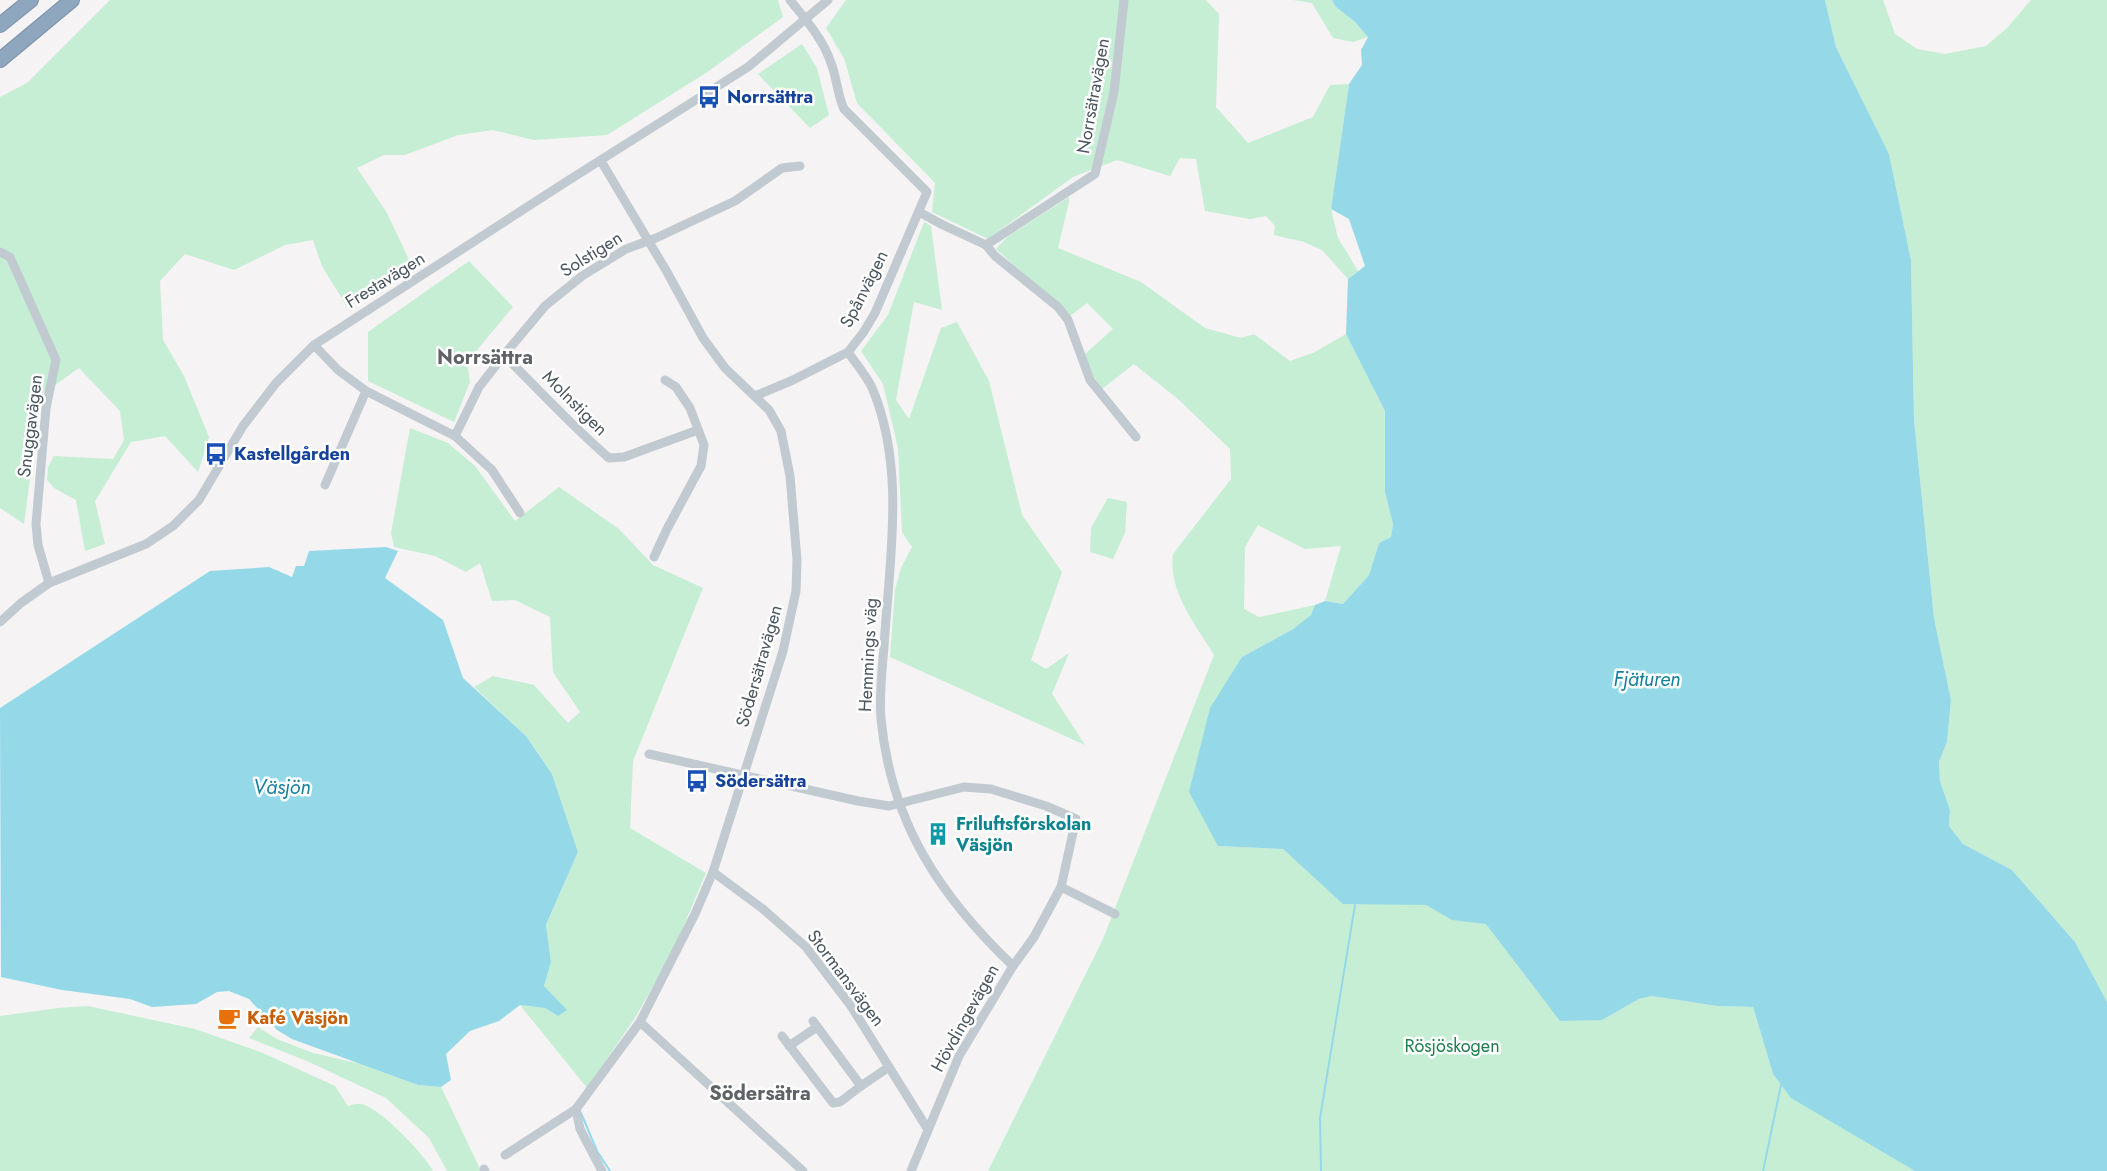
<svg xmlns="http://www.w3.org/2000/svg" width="2107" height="1171" viewBox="0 0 2107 1171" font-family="Jost,sans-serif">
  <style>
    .green { fill: #c5eed4 }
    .water { fill: #95d9e9 }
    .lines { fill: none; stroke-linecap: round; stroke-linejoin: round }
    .stream { stroke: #95d9e9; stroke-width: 2 }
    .highway-casing { stroke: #7991aa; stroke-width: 16 }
    .minor { stroke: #c1cad0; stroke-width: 9 }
    .highway { stroke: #8ea6be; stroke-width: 14 }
    .labels { text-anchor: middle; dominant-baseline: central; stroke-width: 5; stroke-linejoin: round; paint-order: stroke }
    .street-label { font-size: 18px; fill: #4b565f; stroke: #fff }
    .transit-label { font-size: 18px; font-weight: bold; fill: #164399; stroke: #fff; text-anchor: start }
    .culture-label { font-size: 18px; font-weight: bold; fill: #0d838f; stroke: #fff; text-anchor: start }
    .food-label { font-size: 18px; font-weight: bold; fill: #c56008; stroke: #fff; text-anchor: start }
    .park-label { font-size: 18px; fill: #1d7f4c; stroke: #fff }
    .neighbourhood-label { font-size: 20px; font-weight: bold; fill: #5f6367; stroke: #fff }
    .water-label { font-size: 20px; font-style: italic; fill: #14809a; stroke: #fff }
  </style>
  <rect width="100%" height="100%" fill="#f5f3f3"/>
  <g class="green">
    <polygon points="110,0 778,0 783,17 709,71 607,135 534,140 493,130 458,135 405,155 384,155 357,168 387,213 411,264 347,307 322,266 313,240 285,245 234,270 185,254 160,281 163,340 184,376 209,437 198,472 165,436 131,442 95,501 105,544 85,551 76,500 54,488 47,480 48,467 54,456 113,459 124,440 120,411 79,368 41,395 24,524 0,508 0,97 27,83"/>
    <polygon points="846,0 1206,0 1219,14 1216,107 1248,143 1313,117 1330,85 1349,84 1331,209 1338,238 1358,271 1348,279 1322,250 1304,242 1274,235 1275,226 1266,216 1250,219 1205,211 1196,159 1180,158 1170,176 1117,160 1073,177 988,239 932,212 935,183 857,103 844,58 826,28"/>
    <polygon points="1293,0 1332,0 1336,7 1354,21 1368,37 1353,42 1333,38 1312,3"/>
    <polygon points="1825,0 1883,0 1895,34 1917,49 1945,54 1986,46 2007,28 2031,0 2107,0 2107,1002 2075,942 2012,870 1963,844 1949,826 1950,810 1940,781 1939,762 1947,742 1951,700 1934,618 1914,420 1911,260 1889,154 1836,47"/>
    <polygon points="802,44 817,68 829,115 810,128 758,74"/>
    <path d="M1069,197V202L1058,248L1141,282L1205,328L1241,338L1254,334L1290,361L1313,353L1346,334L1385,411V492L1393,524L1391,537L1379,543L1369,575L1343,604L1325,601L1341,546L1305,549L1258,525L1245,547L1244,609L1259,617L1315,605L1311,615L1293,629L1242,657L1218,846L1283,849L1344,904L1464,895L1602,1020L1639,999L1652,996L1717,1006L1753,1007L1772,1071L1930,1171H988L1103,939L1214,655C1196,625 1168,592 1173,554L1231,479L1230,449L1178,399L1134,364L1102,389L1089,370L1085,354L1113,329L1087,303L1070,316L996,249L1007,237Z"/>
    <polygon points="924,222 931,226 942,310 914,302 896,400 909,419 941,328 957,322 989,381 1022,515 1062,572 1031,660 1046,669 1069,653 1052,694 1085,745 890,657 895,590 901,568 912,547 902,532 898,448 883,384 861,351 888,315"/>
    <polygon points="469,261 513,307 467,362 470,382 454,422 368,381 368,332"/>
    <polygon points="410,428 448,443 475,466 515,521 559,487 619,529 653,565 703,588 633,761 630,828 706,873 673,951 635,1018 587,1088 520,1005 545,1008 558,1016 544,986 551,962 546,926 578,852 552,774 526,736 474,687 493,676 534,685 568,723 580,712 553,672 550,617 515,600 492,601 480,563 466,572 435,556 394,547 391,533"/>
    <polygon points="1108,498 1127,502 1125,533 1113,559 1090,552 1091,528"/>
    <path d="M88,1006L195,1029L263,1053L335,1086L348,1106C352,1105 358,1103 362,1104C382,1110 423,1153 433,1171H0V1016L58,1008Z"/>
    <polygon points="258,1027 277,1039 313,1053 361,1064 418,1085 441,1087 481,1171 447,1171 429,1138 386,1098 307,1061 249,1038"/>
  </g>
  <g class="water">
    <polygon points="1332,0 1825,0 1836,47 1889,154 1911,260 1914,420 1934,618 1951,700 1947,742 1939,762 1940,781 1950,810 1949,826 1963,844 2012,870 2075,942 2107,1002 2107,1171 1915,1171 1791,1098 1773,1074 1753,1007 1717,1006 1652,996 1639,999 1602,1020 1560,1021 1486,924 1452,920 1426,905 1343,904 1283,849 1218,846 1189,792 1210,708 1242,657 1293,629 1311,615 1315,605 1325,601 1343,604 1369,575 1379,543 1391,537 1393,524 1385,492 1385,411 1346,334 1348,279 1365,266 1349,219 1331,209 1349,84 1362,65 1361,50 1368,37 1354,21 1336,7"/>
    <polygon points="386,547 398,551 385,578 443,620 463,678 526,736 552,774 578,852 546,925 551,962 544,986 567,1010 558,1016 545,1008 520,1005 499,1021 470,1031 446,1054 451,1080 441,1087 418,1085 292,1039 277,1030 249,999 229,991 217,992 196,1004 152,1007 130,999 62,990 1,977 0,708 210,571 269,567 292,577 296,566 304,566 309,551"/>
  </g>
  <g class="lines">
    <g class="stream">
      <polyline points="581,1113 597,1151 610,1171"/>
      <polyline points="1321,1171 1320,1118 1355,905"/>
      <polyline points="1763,1171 1781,1085"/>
    </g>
    <g class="highway-casing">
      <g id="highway">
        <polyline points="0,25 31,0"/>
        <polyline points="0,60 72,0"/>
      </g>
    </g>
    <g class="minor">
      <polyline points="919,212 943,225 986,245 1095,174 1114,92 1124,0"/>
      <polyline points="986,245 995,256 1058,307 1068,320 1090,380 1136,437"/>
      <polyline points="0,252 10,257 56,360 46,408 36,524 38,545 49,583"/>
      <polyline points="314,345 338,370 366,391 455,436 492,470 520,513"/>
      <path d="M848,352C856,364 868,377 873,390C906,470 889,563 884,647C882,670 879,696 881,719C891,823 940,896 1013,966"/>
      <path d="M504,355C539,390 572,426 609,458L624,457L698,430"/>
      <path d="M755,396L793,380L848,352L863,333L875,313L927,192L844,109C837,94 837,78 831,63C823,39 806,20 790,0"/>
      <polyline points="455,436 479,387 504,355 545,306 582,276 626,249 656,238 735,201 782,168 800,166"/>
      <polyline points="325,485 366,391"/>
      <polyline points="654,557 667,529 701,466 704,445 690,408 676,387 665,380"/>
      <polyline points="0,622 21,603 49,583 146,544 173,526 199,500 243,426 276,383 314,345 569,180 748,67 828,0"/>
      <polyline points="649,754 858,801 889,806 964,787 991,789 1046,806 1076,819 1061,887 1034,937 1013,966 959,1056 911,1171"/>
      <polyline points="713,872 763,909 806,947 851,1006 927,1128"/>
      <polyline points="1061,887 1115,914"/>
      <polyline points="813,1021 861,1086 889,1067"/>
      <polyline points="640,1022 803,1171"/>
      <polyline points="782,1036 833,1103 840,1102 861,1086"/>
      <polyline points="789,1046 817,1027"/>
      <polyline points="576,1109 580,1129 602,1171"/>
      <polyline points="505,1155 576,1109 640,1022 695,914 713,872 783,651 796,591 797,560 790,476 781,431 769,410 725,368 703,338 667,272 601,161"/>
      <polyline points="484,1169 485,1171"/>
    </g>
    <use href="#highway" class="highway"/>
  </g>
  <defs>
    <g id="bus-bare" transform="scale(1.8)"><path d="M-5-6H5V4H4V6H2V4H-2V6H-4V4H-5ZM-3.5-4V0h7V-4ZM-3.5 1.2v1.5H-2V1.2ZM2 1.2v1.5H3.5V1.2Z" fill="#1a4fb4" stroke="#fff" stroke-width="2.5" paint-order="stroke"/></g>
    <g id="building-bare" transform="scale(1.8)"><path d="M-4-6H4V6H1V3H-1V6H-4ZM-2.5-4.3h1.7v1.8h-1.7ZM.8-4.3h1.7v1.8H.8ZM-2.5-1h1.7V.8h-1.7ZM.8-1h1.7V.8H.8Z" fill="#0f9aa8" stroke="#fff" stroke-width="2.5" paint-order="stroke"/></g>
    <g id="cafe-bare" transform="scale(1.8)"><path d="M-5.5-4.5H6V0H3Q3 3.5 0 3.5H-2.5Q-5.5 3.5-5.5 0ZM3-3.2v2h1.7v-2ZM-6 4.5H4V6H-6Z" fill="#e8710a" stroke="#fff" stroke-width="2.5" paint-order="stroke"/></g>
  </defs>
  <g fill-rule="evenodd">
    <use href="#bus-bare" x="709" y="97"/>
    <use href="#bus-bare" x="216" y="454"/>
    <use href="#bus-bare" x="697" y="781"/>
    <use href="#building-bare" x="938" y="834"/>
    <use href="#cafe-bare" x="229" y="1018"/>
  </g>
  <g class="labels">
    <g class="street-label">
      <text transform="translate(1093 96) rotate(-80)">Norrsätravägen</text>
      <text transform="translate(591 254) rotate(-32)">Solstigen</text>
      <text transform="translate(385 280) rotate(-32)">Frestavägen</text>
      <text transform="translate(864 289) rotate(-63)">Spånvägen</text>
      <text transform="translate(575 403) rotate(45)">Molnstigen</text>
      <text transform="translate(30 426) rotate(-83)">Snuggavägen</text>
      <text transform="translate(868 655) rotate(-87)">Hemmings väg</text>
      <text transform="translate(759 666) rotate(-74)">Södersätravägen</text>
      <text transform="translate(846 978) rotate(53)">Stormansvägen</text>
      <text transform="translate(965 1018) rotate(-61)">Hövdingevägen</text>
    </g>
    <g class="transit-label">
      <text x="727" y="97">Norrsättra</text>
      <text x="234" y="454">Kastellgården</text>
      <text x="715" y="781">Södersätra</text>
    </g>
    <g class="culture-label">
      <text x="956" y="824">Friluftsförskolan<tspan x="956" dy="21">Väsjön</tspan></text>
    </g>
    <g class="food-label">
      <text x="247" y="1018">Kafé Väsjön</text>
    </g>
    <g class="park-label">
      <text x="1452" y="1046">Rösjöskogen</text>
    </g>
    <g class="neighbourhood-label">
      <text x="485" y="357">Norrsättra</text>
      <text x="760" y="1093">Södersätra</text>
    </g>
    <g class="water-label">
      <text x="1647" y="679">Fjäturen</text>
      <text x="282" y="787">Väsjön</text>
    </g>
  </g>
</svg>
